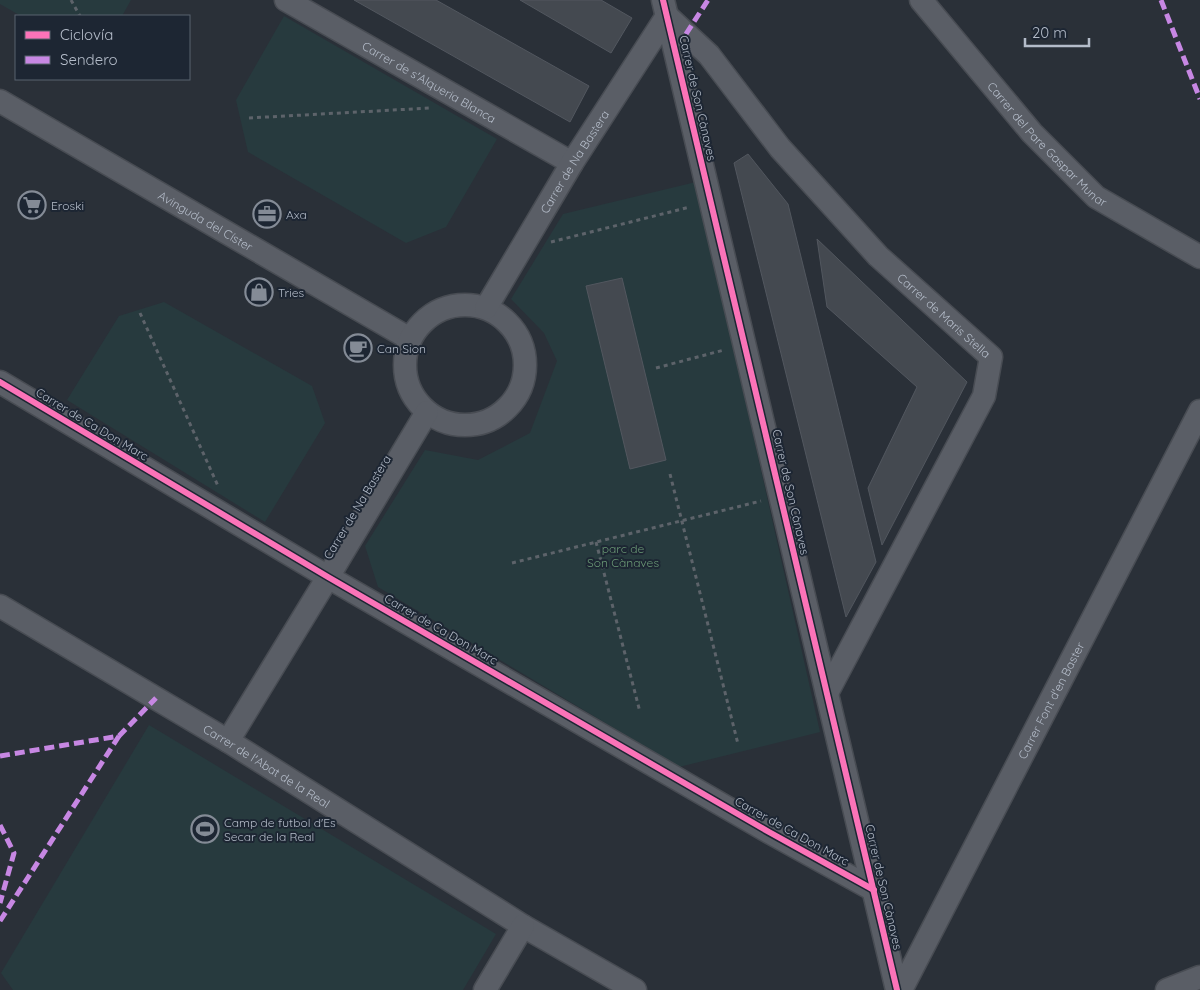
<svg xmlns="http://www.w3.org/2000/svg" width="1200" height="990" viewBox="0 0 1200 990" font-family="Quicksand,sans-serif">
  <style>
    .green { fill: #273a3e }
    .building { fill: #444950; stroke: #52575f }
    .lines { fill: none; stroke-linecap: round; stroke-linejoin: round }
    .minor-casing { stroke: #484c53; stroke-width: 25 }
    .path { stroke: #5d636a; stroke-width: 3; stroke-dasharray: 4 4; stroke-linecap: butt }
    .minor { stroke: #5a5e66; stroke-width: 22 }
    .quiet { stroke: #c787e3; stroke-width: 5; stroke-dasharray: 10 5; stroke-linecap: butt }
    .cycleway-casing { stroke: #1d2633; stroke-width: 9 }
    .cycleway { stroke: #fb73b8; stroke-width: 6 }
    .labels { text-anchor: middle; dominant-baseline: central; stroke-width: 4; stroke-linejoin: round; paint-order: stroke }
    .street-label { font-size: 12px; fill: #b4bcc9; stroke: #1d2633 }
    .poi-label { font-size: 12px; fill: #b4bcc9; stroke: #1d2633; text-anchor: start }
    .park-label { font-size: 12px; fill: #6b9a76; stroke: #1d2633 }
  </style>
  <rect width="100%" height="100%" fill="#2a3038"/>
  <g class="green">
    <polygon points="0,0 131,0 122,16 21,16 0,4"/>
    <polygon points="284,16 497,139 446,227 406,243 248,152 236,100"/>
    <polygon points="696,182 820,732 679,767 378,587 365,546 425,450 478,460 530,433 557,361 544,333 511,299 563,214"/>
    <polygon points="164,302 312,386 325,423 265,522 67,400 119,316"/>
    <polygon points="149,725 496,934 463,990 13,990 1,973"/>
  </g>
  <g class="building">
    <polygon points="354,0 436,0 589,86 570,122"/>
    <polygon points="520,0 601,0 632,18 611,53"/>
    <polygon points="748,154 788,204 876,562 846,617 734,163"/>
    <polygon points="817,239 967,382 882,545 868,488 917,387 827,307"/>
    <polygon points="622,278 666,460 630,469 586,286"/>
  </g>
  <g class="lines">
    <g class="minor-casing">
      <g id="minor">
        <path id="s1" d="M286,0L572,163"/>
        <polyline points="663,0 897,990"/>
        <path id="s2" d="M921,0L1032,133L1096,197L1200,257"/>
        <path id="s3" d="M667,16L709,55L780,148L878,256L991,357L984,396L827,693"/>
        <path id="s4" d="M0,101L410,339"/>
        <circle cx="465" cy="365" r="60"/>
        <path id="s5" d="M486,308L572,163L667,16"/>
        <polyline points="0,382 328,577 769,832 874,890"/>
        <path id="s6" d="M0,606L228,741L523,926L635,990"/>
        <polyline points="228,741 328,577 427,412"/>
        <polyline points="485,990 523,926"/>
        <path id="s7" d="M901,990L1200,411"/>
        <polyline points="1167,990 1200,977"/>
      </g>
    </g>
    <g class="path">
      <polyline points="71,0 80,16"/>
      <polyline points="249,118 430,108"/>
      <polyline points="551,242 690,207"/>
      <polyline points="140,313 218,486"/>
      <polyline points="656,368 724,350"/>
      <polyline points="670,474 738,744"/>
      <polyline points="596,542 640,712"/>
      <polyline points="512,563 761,501"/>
    </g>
    <use href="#minor" class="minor"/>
    <g class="quiet">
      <polyline points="1161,0 1200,99"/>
      <polyline points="686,34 708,0"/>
      <polyline points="0,756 119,736 156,698"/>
      <polyline points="0,825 14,853 0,903"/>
      <polyline points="0,921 119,736"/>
    </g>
    <g class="cycleway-casing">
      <g id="cycleway">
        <polyline points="663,0 897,990"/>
        <polyline points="0,382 328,577 769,832 874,890"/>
      </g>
    </g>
    <use href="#cycleway" class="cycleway"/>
  </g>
  <defs>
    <g id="supermarket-ring" transform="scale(1.4375)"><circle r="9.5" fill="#1d2633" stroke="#848b96" stroke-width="1.5"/><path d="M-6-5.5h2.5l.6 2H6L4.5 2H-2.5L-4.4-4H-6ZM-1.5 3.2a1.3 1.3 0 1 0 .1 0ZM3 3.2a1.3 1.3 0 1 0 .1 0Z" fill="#848b96"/></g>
    <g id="office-ring" transform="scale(1.4375)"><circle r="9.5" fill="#1d2633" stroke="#848b96" stroke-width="1.5"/><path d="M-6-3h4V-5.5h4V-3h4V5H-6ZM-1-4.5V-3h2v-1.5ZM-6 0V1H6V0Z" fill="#848b96"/></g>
    <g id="shop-ring" transform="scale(1.4375)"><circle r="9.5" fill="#1d2633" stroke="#848b96" stroke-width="1.5"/><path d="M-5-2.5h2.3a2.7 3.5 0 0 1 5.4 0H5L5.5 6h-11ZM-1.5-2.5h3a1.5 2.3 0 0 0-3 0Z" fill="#848b96"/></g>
    <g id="cafe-ring" transform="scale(1.4375)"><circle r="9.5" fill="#1d2633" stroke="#848b96" stroke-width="1.5"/><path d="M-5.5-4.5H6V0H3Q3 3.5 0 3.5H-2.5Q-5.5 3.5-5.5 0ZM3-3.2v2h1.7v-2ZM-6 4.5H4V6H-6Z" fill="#848b96"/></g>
    <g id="stadium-ring" transform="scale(1.4375)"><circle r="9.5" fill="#1d2633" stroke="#848b96" stroke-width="1.5"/><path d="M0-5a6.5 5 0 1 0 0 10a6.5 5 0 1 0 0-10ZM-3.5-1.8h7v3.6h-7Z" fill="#848b96"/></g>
  </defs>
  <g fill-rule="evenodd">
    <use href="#supermarket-ring" x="32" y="205"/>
    <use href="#office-ring" x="267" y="214"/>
    <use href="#shop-ring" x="259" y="292"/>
    <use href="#cafe-ring" x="358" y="348"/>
    <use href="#stadium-ring" x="205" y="829"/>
  </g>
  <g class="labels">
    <g class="street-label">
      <text stroke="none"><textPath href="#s1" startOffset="165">Carrer de s'Alqueria Blanca</textPath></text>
      <text transform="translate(698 98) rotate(77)">Carrer de Son Cànaves</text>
      <text stroke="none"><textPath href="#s2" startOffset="192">Carrer del Pare Gaspar Munar</textPath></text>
      <text stroke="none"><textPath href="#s5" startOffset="171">Carrer de Na Bastera</textPath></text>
      <text stroke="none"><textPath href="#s4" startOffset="238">Avinguda del Císter</textPath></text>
      <text stroke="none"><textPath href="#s3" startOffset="409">Carrer de Maris Stella</textPath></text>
      <text transform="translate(92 424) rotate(31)">Carrer de Ca Don Marc</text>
      <text transform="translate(791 492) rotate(77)">Carrer de Son Cànaves</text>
      <text transform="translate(357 507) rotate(-59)">Carrer de Na Bastera</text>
      <text transform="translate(441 629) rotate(30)">Carrer de Ca Don Marc</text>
      <text stroke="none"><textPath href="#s7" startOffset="326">Carrer Font d'en Baster</textPath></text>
      <text stroke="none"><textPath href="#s6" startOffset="311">Carrer de l'Abat de la Real</textPath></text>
      <text transform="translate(792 831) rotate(29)">Carrer de Ca Don Marc</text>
      <text transform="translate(884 887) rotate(77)">Carrer de Son Cànaves</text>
    </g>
    <g class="poi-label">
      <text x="51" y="205">Eroski</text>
      <text x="286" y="214">Axa</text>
      <text x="278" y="292">Tries</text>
      <text x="377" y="348">Can Sion</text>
      <text x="224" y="822">Camp de futbol d'Es<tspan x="224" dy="14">Secar de la Real</tspan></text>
    </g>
    <g class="park-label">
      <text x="623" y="548">parc de<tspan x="623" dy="14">Son Cànaves</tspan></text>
    </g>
  </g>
  <rect x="15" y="15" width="175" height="65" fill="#1d2633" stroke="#59626f"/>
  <rect x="25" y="31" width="25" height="8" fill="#fb73b8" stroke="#59626f"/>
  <text x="60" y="40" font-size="15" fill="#b4bcc9">Ciclovía</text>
  <rect x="25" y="56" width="25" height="8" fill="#c787e3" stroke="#59626f"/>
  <text x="60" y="65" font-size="15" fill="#b4bcc9">Sendero</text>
  <path d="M1025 38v8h64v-8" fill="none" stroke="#b4bcc9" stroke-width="2.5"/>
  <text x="1032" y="38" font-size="15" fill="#b4bcc9" stroke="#1d2633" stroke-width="4" paint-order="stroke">20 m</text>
</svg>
